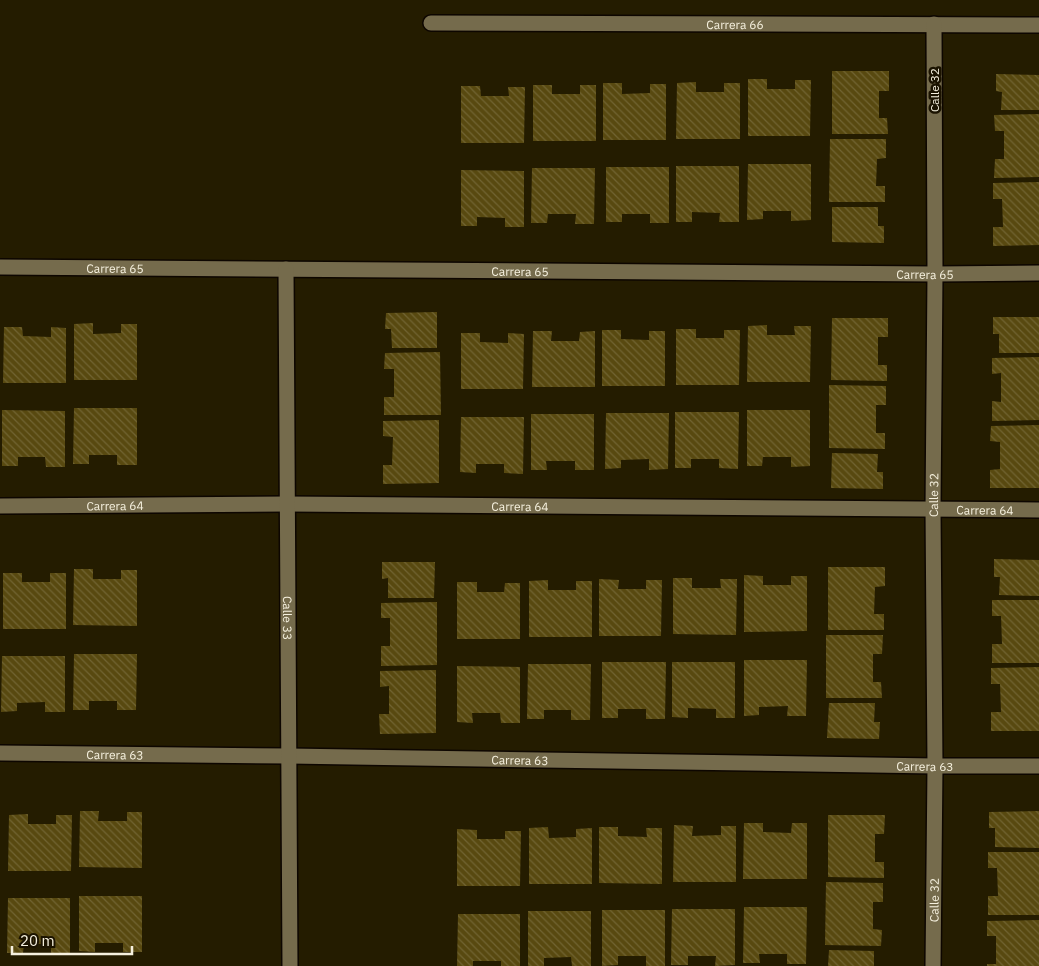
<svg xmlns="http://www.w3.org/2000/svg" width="1039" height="966" viewBox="0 0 1039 966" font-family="'IBM Plex Sans',sans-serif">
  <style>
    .building { fill: url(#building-back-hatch) }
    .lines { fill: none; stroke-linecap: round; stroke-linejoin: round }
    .lane-casing { stroke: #0d0600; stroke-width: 18 }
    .street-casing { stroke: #0d0600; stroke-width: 18 }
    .lane { stroke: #756b4c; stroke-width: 15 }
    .street { stroke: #756b4c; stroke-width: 15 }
    .labels { text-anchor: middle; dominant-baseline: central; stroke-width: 5; stroke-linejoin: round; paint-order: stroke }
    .street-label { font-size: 12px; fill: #f6f1df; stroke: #1b1300 }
  </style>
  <defs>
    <pattern id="building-back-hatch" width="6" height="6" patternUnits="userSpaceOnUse" patternTransform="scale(1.25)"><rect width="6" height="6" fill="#584910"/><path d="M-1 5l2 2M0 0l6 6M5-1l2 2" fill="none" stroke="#716432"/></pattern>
  </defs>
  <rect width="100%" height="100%" fill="#241c00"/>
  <g class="building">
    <polygon points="832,71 889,71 889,91 879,91 879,118 887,118 888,134 832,134"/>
    <polygon points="996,74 1039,75 1039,110 1001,110 1002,92 996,91"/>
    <polygon points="748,79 767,79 767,89 795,89 795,80 811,80 810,136 748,136"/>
    <polygon points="696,82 696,92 724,92 724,83 740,83 740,139 676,139 677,83"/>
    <polygon points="603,83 622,83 622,94 650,93 650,84 666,84 666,140 603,140"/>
    <polygon points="533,85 552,85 552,94 580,94 580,85 596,85 596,141 533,141"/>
    <polygon points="461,86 480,86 481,96 509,96 508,87 525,87 524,143 461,143"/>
    <polygon points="1039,114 1039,177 994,178 995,159 1004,159 1004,131 995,131 994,115"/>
    <polygon points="830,139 886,139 886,158 877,159 876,186 885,186 885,202 829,202"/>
    <polygon points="748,164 811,164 811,220 791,221 791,211 763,211 763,219 747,220"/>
    <polygon points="676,166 739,166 739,222 719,222 720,213 692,212 692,222 676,222"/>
    <polygon points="606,167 669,167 669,223 650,223 650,214 622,214 622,222 606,222"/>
    <polygon points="532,168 595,168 594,224 575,224 576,214 548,214 547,223 531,223"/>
    <polygon points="461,170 524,171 524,227 505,227 505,218 477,217 477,226 461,226"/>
    <polygon points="1039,182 1039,245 993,246 993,227 1003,227 1002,199 993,199 993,183"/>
    <polygon points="832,207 878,207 878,226 884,226 884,243 832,242"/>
    <polygon points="437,312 437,348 392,348 391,329 385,329 386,313"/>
    <polygon points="993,317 1039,317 1039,353 999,353 999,334 993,334"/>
    <polygon points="832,318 888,318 888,337 878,337 878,365 887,365 887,381 831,380"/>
    <polygon points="93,323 93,334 121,333 121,324 137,324 137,380 74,380 74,324"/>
    <polygon points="767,325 767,335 795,335 794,326 811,326 810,382 747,382 748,326"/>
    <polygon points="4,327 22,327 23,336 51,337 51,327 66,328 66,383 3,383"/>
    <polygon points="676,329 696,329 696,338 724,338 724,330 740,330 739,385 676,385"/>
    <polygon points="602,330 621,330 621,339 649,340 649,331 665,331 665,386 602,386"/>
    <polygon points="533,331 552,331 551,341 579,341 580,332 595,331 595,387 532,387"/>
    <polygon points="461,333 480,333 480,342 508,343 508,333 524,334 523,389 461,389"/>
    <polygon points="440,352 441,415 384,415 384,397 394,397 394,369 384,369 385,353"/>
    <polygon points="1039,357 1039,420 992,421 992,401 1001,402 1001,373 992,374 992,358"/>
    <polygon points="829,385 886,386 886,405 876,405 876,433 885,433 885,449 829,448"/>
    <polygon points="74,408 137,408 137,465 117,465 117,455 89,455 89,464 73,464"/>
    <polygon points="2,410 65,411 65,467 46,467 45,457 18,457 18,466 2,466"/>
    <polygon points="747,410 810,410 810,466 791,467 791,457 763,457 762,466 747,466"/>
    <polygon points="675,412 739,412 738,469 719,468 719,459 691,459 691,468 675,468"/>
    <polygon points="606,413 669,413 668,469 649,470 649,459 621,460 621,468 605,469"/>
    <polygon points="531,414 594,414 594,470 575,470 575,461 546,461 547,470 531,470"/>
    <polygon points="461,417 524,417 523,474 504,473 504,464 476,464 476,473 460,472"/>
    <polygon points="439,420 439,483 383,484 383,465 392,465 393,437 383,436 383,421"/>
    <polygon points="1039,425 1039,488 990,488 990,470 1000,469 1000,442 990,441 991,426"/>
    <polygon points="832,453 878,454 877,472 883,472 883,489 831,488"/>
    <polygon points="994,559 1039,560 1039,596 999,595 1000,577 994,577"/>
    <polygon points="382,562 435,562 434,598 388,598 388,578 382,579"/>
    <polygon points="828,567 885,567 885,586 875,587 874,614 884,614 884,630 828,630"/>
    <polygon points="74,569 93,569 93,579 121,579 121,570 137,570 137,626 73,625"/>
    <polygon points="3,573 22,573 22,582 50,582 50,573 66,573 66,629 3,629"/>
    <polygon points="744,575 763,576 763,585 791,585 791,576 807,576 807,631 744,632"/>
    <polygon points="673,578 692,578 692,588 721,588 720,579 737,579 736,635 673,634"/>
    <polygon points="599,579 619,580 618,589 646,589 646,580 662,580 661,636 599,636"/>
    <polygon points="548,580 548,590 576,590 576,581 592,581 592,637 529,637 529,581"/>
    <polygon points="457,582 477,582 477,592 504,592 505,583 520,583 520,639 457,639"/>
    <polygon points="992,600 1039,600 1039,663 992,663 992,644 1002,644 1001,616 992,616"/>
    <polygon points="437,602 437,665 381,666 381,646 390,646 390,618 381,618 381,603"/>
    <polygon points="826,635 883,635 882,654 873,654 873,682 881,682 882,698 826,698"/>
    <polygon points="74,654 137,654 136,710 117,710 117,701 89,701 89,710 73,710"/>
    <polygon points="2,656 65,656 65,712 45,712 45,702 17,703 17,711 1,712"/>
    <polygon points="744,660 807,660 806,716 787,716 788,706 759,707 759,715 744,716"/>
    <polygon points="602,662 666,662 665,719 646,719 646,709 618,709 618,718 602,718"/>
    <polygon points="672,662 735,662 735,718 716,718 716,709 688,708 688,718 672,717"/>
    <polygon points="528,664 591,664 590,720 571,720 571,710 544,710 544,719 527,719"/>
    <polygon points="457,666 520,667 520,723 501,723 500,713 472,713 473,723 457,722"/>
    <polygon points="1039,667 1039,731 991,731 991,712 1001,712 1000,684 991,684 991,668"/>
    <polygon points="436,670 436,733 380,734 379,714 389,714 389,686 380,687 380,671"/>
    <polygon points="829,703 875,703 874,722 880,722 879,739 827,738"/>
    <polygon points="80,811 99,811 98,821 127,821 127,812 142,812 142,868 79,867"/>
    <polygon points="1039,811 1039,848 995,847 995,828 989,828 989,812"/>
    <polygon points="28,814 28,824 56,824 56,815 72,815 71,871 8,871 9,815"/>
    <polygon points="828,815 885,815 884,834 875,834 875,862 884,862 884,878 828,877"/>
    <polygon points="744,823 763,823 763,832 791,833 792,823 807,823 807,879 743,879"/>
    <polygon points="674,825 693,826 692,836 721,835 721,826 736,826 736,882 673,882"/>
    <polygon points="548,827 549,838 576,837 576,829 592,828 592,884 529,884 529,828"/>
    <polygon points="599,827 618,827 618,836 647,837 646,828 662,828 662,884 599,883"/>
    <polygon points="457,829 477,830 477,839 505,839 505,831 521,831 520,886 457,886"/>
    <polygon points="988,852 1039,852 1039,915 988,915 988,896 998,896 997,868 988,868"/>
    <polygon points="826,882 883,883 883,902 873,902 873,929 882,930 881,946 825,945"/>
    <polygon points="79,896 142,896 142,952 123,952 123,943 95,943 95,952 79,951"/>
    <polygon points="8,898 70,898 70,954 51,954 51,944 24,944 23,953 7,953"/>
    <polygon points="744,907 807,907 806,964 787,964 787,954 759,954 760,963 743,963"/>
    <polygon points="672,909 735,909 735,965 715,966 716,956 688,956 688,965 671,965"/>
    <polygon points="602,910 665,910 665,966 646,966 646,956 618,956 618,965 602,966"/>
    <polygon points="528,911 591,911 591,966 572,966 571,957 544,958 544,966 528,966"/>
    <polygon points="458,914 520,914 520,966 501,966 501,961 473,961 473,966 457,966"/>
    <polygon points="1039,920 1039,966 987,966 987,964 996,964 996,936 987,936 987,921"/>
    <polygon points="829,950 874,951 874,966 828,966"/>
  </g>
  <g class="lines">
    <g class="lane-casing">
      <g id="lane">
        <path id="s1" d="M0,267L935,274L1039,273"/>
        <path id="s2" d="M0,506L287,504L1039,510"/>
        <path id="s3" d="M0,753L289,756L935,766H1039"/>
      </g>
    </g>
    <g class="street-casing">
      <g id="street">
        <path id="s4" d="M431,23L1039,25"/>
        <path id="s5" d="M286,269L290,966"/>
        <path id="s6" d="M933,966L935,766L933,509L935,274L934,24"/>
      </g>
    </g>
    <use href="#lane" class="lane"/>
    <use href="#street" class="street"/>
  </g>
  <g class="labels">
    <g class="street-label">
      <text stroke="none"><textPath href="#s4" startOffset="304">Carrera 66</textPath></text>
      <text transform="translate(934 90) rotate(-90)">Calle 32</text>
      <text stroke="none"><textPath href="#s1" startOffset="115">Carrera 65</textPath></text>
      <text stroke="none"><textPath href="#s1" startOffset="520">Carrera 65</textPath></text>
      <text stroke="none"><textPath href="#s1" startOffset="925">Carrera 65</textPath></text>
      <text stroke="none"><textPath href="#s6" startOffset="471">Calle 32</textPath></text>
      <text stroke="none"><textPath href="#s2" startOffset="115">Carrera 64</textPath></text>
      <text stroke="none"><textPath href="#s2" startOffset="520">Carrera 64</textPath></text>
      <text stroke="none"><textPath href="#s2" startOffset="985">Carrera 64</textPath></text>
      <text stroke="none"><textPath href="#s5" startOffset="349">Calle 33</textPath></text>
      <text stroke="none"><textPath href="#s3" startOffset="115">Carrera 63</textPath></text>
      <text stroke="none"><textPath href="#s3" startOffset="520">Carrera 63</textPath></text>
      <text stroke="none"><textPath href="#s3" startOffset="925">Carrera 63</textPath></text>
      <text stroke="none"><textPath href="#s6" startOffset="66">Calle 32</textPath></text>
    </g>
  </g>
  <path d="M12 946v8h120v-8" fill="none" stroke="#f6f1df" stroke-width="2.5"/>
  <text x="20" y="946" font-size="15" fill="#f6f1df" stroke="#1b1300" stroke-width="4" paint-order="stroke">20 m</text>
</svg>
